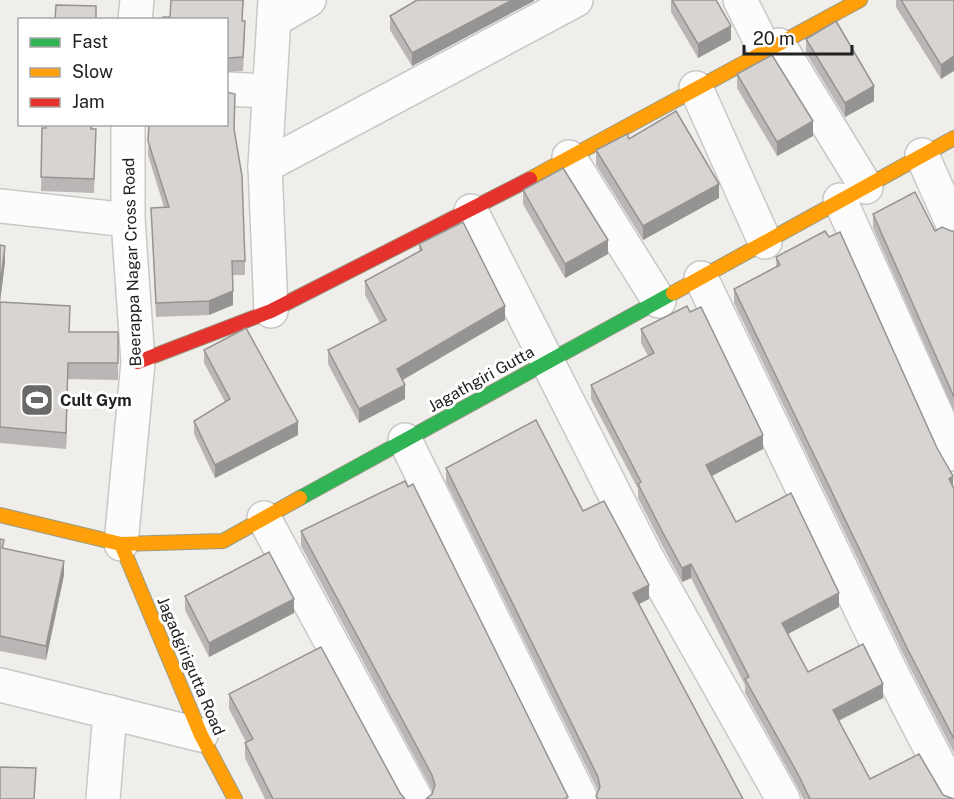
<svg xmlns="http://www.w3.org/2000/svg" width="954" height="799" viewBox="0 0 954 799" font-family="'Public Sans',sans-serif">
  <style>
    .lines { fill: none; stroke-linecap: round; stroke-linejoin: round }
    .street-casing { stroke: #c9c8c7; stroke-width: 36 }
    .fast-casing { stroke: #999a82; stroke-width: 16 }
    .slow-casing { stroke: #999a82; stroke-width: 16 }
    .jam-casing { stroke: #999a82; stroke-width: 16 }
    .street { stroke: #fdfcfc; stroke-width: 33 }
    .fast { stroke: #30b455; stroke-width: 14 }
    .slow { stroke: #ff9f0a; stroke-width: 14 }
    .jam { stroke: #e5322d; stroke-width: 14 }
    .wall { fill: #b9b6b5 }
    .shaded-wall { fill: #969493 }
    .building { fill: #d7d4d2; stroke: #969493; stroke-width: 1.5 }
    .labels { text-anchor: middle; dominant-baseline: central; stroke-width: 6; stroke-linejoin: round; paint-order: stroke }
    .street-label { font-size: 16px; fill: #222; stroke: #fff }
    .poi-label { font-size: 16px; font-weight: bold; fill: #222; stroke: #fff; text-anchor: start }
  </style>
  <rect width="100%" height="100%" fill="#f0eeeb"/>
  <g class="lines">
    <g class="street-casing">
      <g id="street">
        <polyline points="740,0 766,52"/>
        <polyline points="135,20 137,0"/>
        <polyline points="274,20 309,0"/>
        <polyline points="779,45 866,187"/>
        <polyline points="696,88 765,242"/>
        <polyline points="226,89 268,91"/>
        <polyline points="922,155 954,227"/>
        <polyline points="569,157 659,301"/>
        <polyline points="265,166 275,0"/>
        <polyline points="840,200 954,454"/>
        <polyline points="0,206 128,220"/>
        <polyline points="471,211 646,556 783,799"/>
        <polyline points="701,278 890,670 954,794"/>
        <polyline points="271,311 265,166 576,0"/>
        <polyline points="405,440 581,799"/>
        <polyline points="264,518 416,799"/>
        <polyline points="121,544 138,362 128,220 128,124"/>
        <polyline points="0,685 201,735"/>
        <polyline points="103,799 110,712"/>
      </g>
    </g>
    <g class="fast-casing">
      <polyline id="fast" points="300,498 673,293"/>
    </g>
    <g class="slow-casing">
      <g id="slow">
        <polyline points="530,179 860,0"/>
        <polyline points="673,293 954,138"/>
        <polyline points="0,515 121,544 223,541 300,498"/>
        <polyline points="121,544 201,735 235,799"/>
      </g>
    </g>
    <g class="jam-casing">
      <polyline id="jam" points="138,362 271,311 530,179"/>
    </g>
    <use href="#street" class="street"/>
    <use href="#fast" class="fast"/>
    <use href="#slow" class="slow"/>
    <use href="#jam" class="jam"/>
  </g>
  <g class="wall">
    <polygon points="171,0 244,0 242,21 245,35 243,71 226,72 226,20 170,17"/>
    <polygon points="534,0 534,1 412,66 390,30 390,16"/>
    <polygon points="671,0 716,0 731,40 698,58 671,12"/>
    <polygon points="896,0 954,0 941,79 896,7"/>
    <polygon points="806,39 874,101 845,117 806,53"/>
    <polygon points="737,74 813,136 777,156 737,88"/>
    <polygon points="46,124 92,124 92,129 96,129 94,193 41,191 42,128 46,128"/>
    <polygon points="149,124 234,131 245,261 245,275 233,275 233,305 209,315 156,317 151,208 164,207 148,155"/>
    <polygon points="629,139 719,198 643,240 596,165 596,150"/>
    <polygon points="523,190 608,254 565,278 523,204"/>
    <polygon points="873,214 935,231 954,231 954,411 873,228"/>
    <polygon points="419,244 505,320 403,380 405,399 359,423 328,364 328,350 380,323 365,295 365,281 419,252"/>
    <polygon points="0,245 5,262 0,302 70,332 118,332 118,380 68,379 66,449 0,443"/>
    <polygon points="776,257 954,489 954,753 907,662 734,303 734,289 776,267"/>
    <polygon points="641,329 763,449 712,476 736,522 839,607 788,634 808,672 883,698 839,721 870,779 943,795 954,799 803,799 799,790 745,693 745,685 691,578 682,582 663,547 638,498 638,489 591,399 591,385 648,356 641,343"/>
    <polygon points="204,350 298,435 215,478 194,434 194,421 225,402 204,363"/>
    <polygon points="446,468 583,511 649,599 639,604 743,799 596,799 598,791 446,482"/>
    <polygon points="301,531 568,799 432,794 432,790 301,546"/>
    <polygon points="0,539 4,548 64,575 46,660 0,651"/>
    <polygon points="185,596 294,613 209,657 185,610"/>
    <polygon points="229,694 400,793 405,799 265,799 245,758 245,743 246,742 229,709"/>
  </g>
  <g class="shaded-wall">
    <polygon points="512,0 534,0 534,1 412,66 412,53"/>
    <polygon points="731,26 731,40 698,58 698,44"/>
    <polygon points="954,56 954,71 941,79 941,65"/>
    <polygon points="874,86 874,101 845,117 845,103"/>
    <polygon points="813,121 813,136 777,156 777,142"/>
    <polygon points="719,184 719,198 643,240 643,226"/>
    <polygon points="608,240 608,254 565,278 565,264"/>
    <polygon points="5,246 5,262 0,302 0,286"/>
    <polygon points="233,291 233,305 209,315 209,301"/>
    <polygon points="505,306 505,320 397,383 397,369"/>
    <polygon points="68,363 68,379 66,449 66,433"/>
    <polygon points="405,385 405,399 359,423 359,409"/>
    <polygon points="298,422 298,435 215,478 215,465"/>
    <polygon points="763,435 763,449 706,479 706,465"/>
    <polygon points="953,476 953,490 949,479"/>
    <polygon points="64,561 64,575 46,660 46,646"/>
    <polygon points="691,564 691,578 682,582 682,568"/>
    <polygon points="649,585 649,599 633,607 633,593"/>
    <polygon points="839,593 839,607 782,637 782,623"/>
    <polygon points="294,599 294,613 209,657 209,643"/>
    <polygon points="883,684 883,698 833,723 833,710"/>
  </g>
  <g class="building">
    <polygon points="171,0 243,0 242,21 245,21 243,57 226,58 226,20 163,20 163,17 170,17"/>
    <polygon points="417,0 512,0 412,53 390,16"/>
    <polygon points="672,0 716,0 731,26 698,44"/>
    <polygon points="901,0 954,0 954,56 941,65"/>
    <polygon points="56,5 96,6 96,20 55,20"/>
    <polygon points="836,21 874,86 845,103 806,39"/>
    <polygon points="772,55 813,121 777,142 737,74"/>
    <polygon points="226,92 235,94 234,129 242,176 245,261 232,261 233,291 209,301 156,303 151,208 169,207 148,141 149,124 226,124"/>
    <polygon points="676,111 719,184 643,226 596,150 627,134 629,139"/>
    <polygon points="46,124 92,124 91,129 96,129 94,179 41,177 42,128 46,128"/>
    <polygon points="563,168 608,240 565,264 523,190"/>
    <polygon points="915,192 935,231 942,227 951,231 954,231 954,397 873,214"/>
    <polygon points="463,222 505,306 397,369 405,385 359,409 328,350 386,320 365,281 422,250 419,244"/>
    <polygon points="825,231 829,237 840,232 937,448 953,476 949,479 954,489 954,739 907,648 734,289 780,265 776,257"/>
    <polygon points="0,245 5,246 0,286"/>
    <polygon points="0,302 70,306 69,332 118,332 118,363 68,363 66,433 0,427"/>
    <polygon points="687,306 690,312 701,307 763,435 706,465 736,522 791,493 839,593 782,623 808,672 863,644 883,684 833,710 870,779 919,754 943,795 954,799 810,799 799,776 745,679 749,677 691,564 682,568 663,533 638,484 641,482 591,385 654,353 641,329"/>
    <polygon points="246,328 298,422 215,465 194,421 230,399 204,350"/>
    <polygon points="536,420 583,511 604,501 649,585 633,593 743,799 598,799 596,796 600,787 598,777 446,468"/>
    <polygon points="405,481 408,487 413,484 568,797 564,799 426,799 432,794 435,785 432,775 301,531"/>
    <polygon points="0,539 4,540 2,548 64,561 46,646 0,636"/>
    <polygon points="269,552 294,599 209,643 185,596"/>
    <polygon points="321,647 400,793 405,799 273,799 245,743 253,739 229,694"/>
    <polygon points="0,767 36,768 34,799 0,799"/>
  </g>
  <defs>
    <g id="stadium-square" transform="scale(1.725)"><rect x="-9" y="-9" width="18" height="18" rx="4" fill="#6a6968" stroke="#fff"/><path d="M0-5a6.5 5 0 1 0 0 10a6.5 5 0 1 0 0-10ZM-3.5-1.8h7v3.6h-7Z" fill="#fff"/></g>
  </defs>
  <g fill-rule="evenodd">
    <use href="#stadium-square" x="37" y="400"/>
  </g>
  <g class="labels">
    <g class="street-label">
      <text transform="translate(132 262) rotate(-92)">Beerappa Nagar Cross Road</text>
      <text transform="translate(481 379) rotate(-29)">Jagathgiri Gutta</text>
      <text transform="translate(191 666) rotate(67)">Jagadgirigutta Road</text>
    </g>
    <g class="poi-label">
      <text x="60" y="400">Cult Gym</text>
    </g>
  </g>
  <rect x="18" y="18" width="210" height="108" fill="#ffffff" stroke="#a7a7a7" stroke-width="1.5"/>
  <rect x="30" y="38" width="30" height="9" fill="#30b455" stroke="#a7a7a7" stroke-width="1.5"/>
  <text x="72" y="48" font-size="18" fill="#222222">Fast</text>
  <rect x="30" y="68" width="30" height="9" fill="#ff9f0a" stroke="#a7a7a7" stroke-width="1.5"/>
  <text x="72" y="78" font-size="18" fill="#222222">Slow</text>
  <rect x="30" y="98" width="30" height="9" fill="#e5322d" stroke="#a7a7a7" stroke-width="1.5"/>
  <text x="72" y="108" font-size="18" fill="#222222">Jam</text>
  <path d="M744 45v9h108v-9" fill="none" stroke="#222222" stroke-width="3"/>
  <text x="753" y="45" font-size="18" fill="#222222" stroke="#ffffff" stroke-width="4.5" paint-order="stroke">20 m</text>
</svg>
